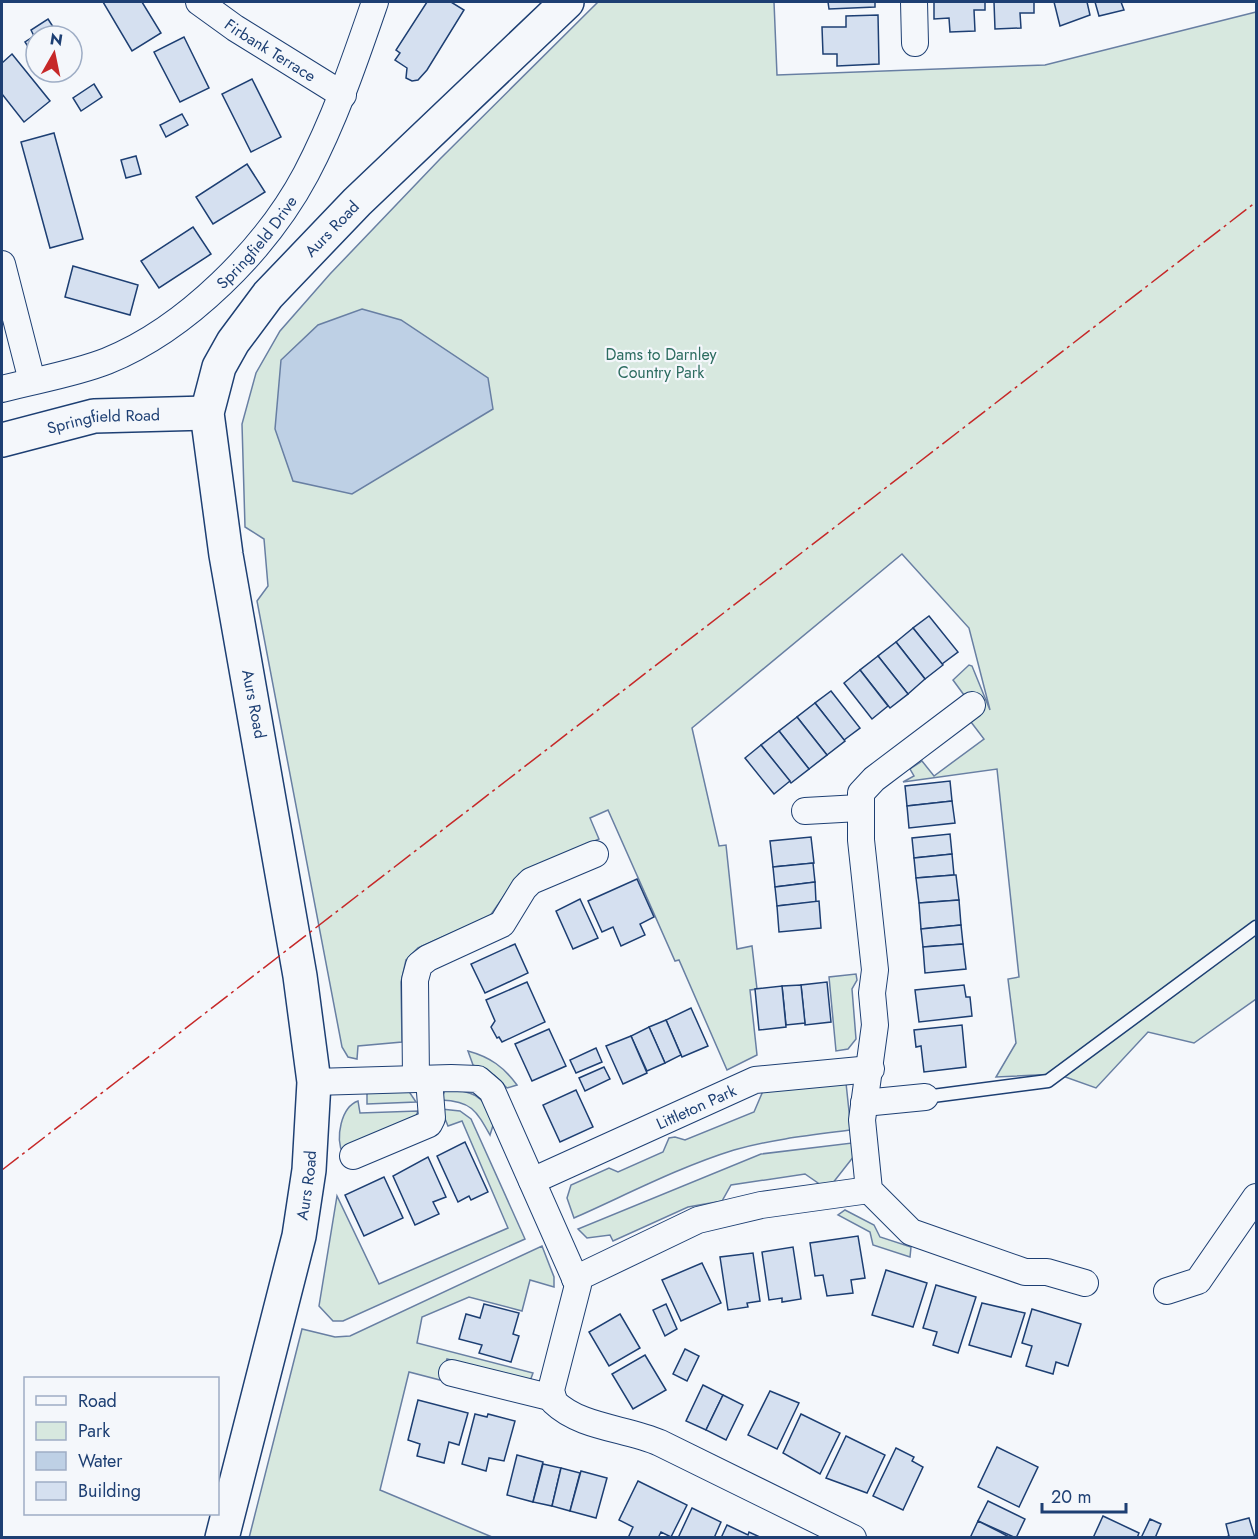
<svg xmlns="http://www.w3.org/2000/svg" width="1258" height="1539" viewBox="0 0 1258 1539" font-family="Jost,sans-serif">
  <style>
    .green { fill: #d7e8df; stroke: #687fa3; stroke-width: 1.5 }
    .water { fill: #bed0e5; stroke: #687fa3; stroke-width: 1.5 }
    .building { fill: #d5e0f0; stroke: #1d3f73; stroke-width: 1.5 }
    .lines { fill: none; stroke-linecap: round; stroke-linejoin: round }
    .lane-casing { stroke: #1d3f73; stroke-width: 15 }
    .street-casing { stroke: #1d3f73; stroke-width: 28 }
    .secondary-casing { stroke: #1d3f73; stroke-width: 36 }
    .lane { stroke: #f4f7fb; stroke-width: 12 }
    .street { stroke: #f4f7fb; stroke-width: 26 }
    .secondary { stroke: #f4f7fb; stroke-width: 33 }
    .power { stroke: #c62828; stroke-width: 1.5; stroke-dasharray: 21 4.5 3 4.5; stroke-linecap: butt }
    .labels { text-anchor: middle; dominant-baseline: central; stroke-width: 4.5; stroke-linejoin: round; paint-order: stroke }
    .street-label { font-size: 16px; fill: #1d3f73; stroke: #f4f7fb }
    .park-label { font-size: 16px; fill: #2c6c60; stroke: #f4f7fb }
  </style>
  <rect width="100%" height="100%" fill="#f4f7fb"/>
  <g class="green">
    <polygon points="598,2 774,2 777,75 1045,65 1256,12 1256,999 1194,1043 1148,1032 1096,1088 1057,1074 996,1077 1016,1043 1008,979 1019,977 997,769 903,782 914,776 910,769 922,761 934,776 984,739 971,722 982,712 968,693 964,695 953,680 969,665 972,666 990,710 969,628 902,554 692,728 719,846 726,845 737,949 752,946 757,989 750,990 757,1055 727,1070 679,960 675,961 608,810 590,818 599,839 519,874 490,916 418,948 406,960 401,982 402,1042 358,1046 357,1059 348,1057 342,1047 257,601 268,586 264,539 245,527 242,424 256,373 280,331 330,274 440,159"/>
    <polygon points="856,974 857,980 852,989 856,1039 848,1049 836,1051 829,977"/>
    <path d="M468,1051C490,1057 504,1067 517,1085L507,1088L494,1075L473,1065Z"/>
    <path d="M846,1083L851,1130C812,1135 773,1139 734,1150C679,1167 626,1195 574,1218L567,1198L571,1185L609,1168L618,1172L663,1152L669,1138L675,1137L685,1140L754,1112L763,1091Z"/>
    <path d="M446,1088C473,1092 481,1094 495,1119L490,1135C476,1110 471,1101 441,1100Z"/>
    <polygon points="408,1090 416,1102 367,1104 367,1092"/>
    <path d="M358,1101L360,1113L418,1111L416,1116L343,1154C335,1138 341,1107 358,1101Z"/>
    <polygon points="441,1109 460,1111 471,1119 525,1239 343,1321 333,1321 319,1306 337,1196 379,1284 508,1228 462,1121 448,1126"/>
    <polygon points="852,1143 854,1156 832,1184 821,1185 805,1174 731,1185 722,1201 688,1207 613,1241 610,1235 587,1238 578,1229 761,1154"/>
    <polygon points="845,1210 874,1225 880,1237 911,1247 910,1257 873,1245 870,1232 838,1215"/>
    <polygon points="542,1246 554,1277 554,1287 530,1280 522,1311 469,1297 422,1317 417,1343 533,1373 530,1381 447,1359 440,1380 409,1372 380,1490 492,1537 249,1538 302,1329 335,1337 350,1336"/>
  </g>
  <polygon class="water" points="362,309 401,320 488,378 493,409 352,494 293,481 275,429 281,360 318,325"/>
  <g class="building">
    <polygon points="103,2 142,2 161,33 132,51"/>
    <polygon points="427,2 451,2 464,10 427,70 418,80 412,81 406,78 407,68 395,60 400,53 396,50"/>
    <polygon points="828,2 875,2 875,7 829,9"/>
    <polygon points="934,2 985,2 985,10 974,10 975,31 950,32 949,18 934,19"/>
    <polygon points="994,2 1034,2 1034,13 1020,13 1021,28 995,29"/>
    <polygon points="1054,2 1087,2 1090,15 1060,26"/>
    <polygon points="1095,2 1121,2 1124,10 1099,16"/>
    <polygon points="878,15 879,64 837,66 837,54 823,54 822,27 846,27 846,16"/>
    <polygon points="48,19 59,36 36,36 34,56 25,42 34,36 31,30"/>
    <polygon points="184,37 209,88 180,102 154,52"/>
    <polygon points="12,54 50,101 24,122 2,94 2,63"/>
    <polygon points="252,79 281,137 251,152 222,94"/>
    <polygon points="94,84 102,97 81,111 73,98"/>
    <polygon points="182,114 188,125 166,137 160,125"/>
    <polygon points="54,133 83,239 50,248 21,142"/>
    <polygon points="136,156 141,174 126,178 121,160"/>
    <polygon points="247,164 265,192 213,224 196,197"/>
    <polygon points="193,227 211,254 159,288 141,261"/>
    <polygon points="73,266 138,285 130,315 65,297"/>
    <polygon points="929,616 958,652 942,664 913,628"/>
    <polygon points="913,628 943,665 925,679 896,642"/>
    <polygon points="896,642 925,679 908,694 878,656"/>
    <polygon points="878,656 908,694 890,708 860,670"/>
    <polygon points="860,670 888,706 872,719 844,683"/>
    <polygon points="831,691 860,728 844,740 815,703"/>
    <polygon points="815,703 845,741 827,755 797,717"/>
    <polygon points="797,717 827,755 809,769 779,731"/>
    <polygon points="779,731 809,769 791,783 761,745"/>
    <polygon points="761,745 790,781 774,794 745,758"/>
    <polygon points="950,781 952,801 907,806 905,786"/>
    <polygon points="952,801 955,823 909,828 907,806"/>
    <polygon points="950,834 952,854 914,858 912,838"/>
    <polygon points="811,837 814,863 773,867 770,841"/>
    <polygon points="952,854 954,875 916,878 914,858"/>
    <polygon points="813,863 815,882 775,887 773,867"/>
    <polygon points="954,875 956,875 959,900 919,903 916,878"/>
    <polygon points="637,879 654,917 640,924 645,935 621,946 613,927 602,932 588,901"/>
    <polygon points="815,882 816,902 777,906 775,887"/>
    <polygon points="580,899 598,938 573,949 556,911"/>
    <polygon points="959,900 961,925 921,929 919,903"/>
    <polygon points="819,901 821,928 779,932 777,906"/>
    <polygon points="961,925 963,944 923,947 921,929"/>
    <polygon points="515,944 528,973 485,993 471,964"/>
    <polygon points="963,944 966,969 925,973 923,947"/>
    <polygon points="527,982 545,1022 502,1042 499,1037 497,1038 491,1027 495,1021 486,1000"/>
    <polygon points="827,982 831,1022 805,1025 801,985"/>
    <polygon points="801,985 805,1023 786,1025 782,986"/>
    <polygon points="964,985 966,997 970,997 972,1016 919,1022 915,990"/>
    <polygon points="782,986 786,1027 759,1030 755,989"/>
    <polygon points="691,1008 708,1046 682,1057 666,1020"/>
    <polygon points="666,1020 681,1055 665,1063 649,1027"/>
    <polygon points="962,1025 966,1067 924,1072 921,1046 916,1047 914,1030"/>
    <polygon points="649,1027 665,1063 647,1071 631,1036"/>
    <polygon points="549,1029 566,1066 532,1081 515,1044"/>
    <polygon points="631,1036 647,1073 623,1084 606,1046"/>
    <polygon points="596,1048 602,1062 576,1073 570,1060"/>
    <polygon points="604,1067 610,1079 585,1091 579,1078"/>
    <polygon points="576,1090 593,1127 560,1142 543,1105"/>
    <polygon points="465,1142 488,1192 471,1200 469,1196 458,1202 437,1156"/>
    <polygon points="428,1157 446,1197 433,1202 439,1214 415,1225 393,1176"/>
    <polygon points="384,1177 403,1218 364,1236 345,1195"/>
    <polygon points="858,1236 865,1278 851,1280 853,1293 827,1296 823,1275 815,1276 810,1243"/>
    <polygon points="793,1247 801,1299 782,1302 782,1298 769,1300 762,1252"/>
    <polygon points="753,1253 760,1301 747,1303 748,1307 728,1310 720,1257"/>
    <polygon points="702,1263 721,1303 681,1321 662,1280"/>
    <polygon points="886,1270 927,1283 913,1327 872,1315"/>
    <polygon points="936,1285 976,1297 958,1353 933,1345 937,1332 923,1328"/>
    <polygon points="982,1303 1025,1313 1011,1357 969,1345"/>
    <polygon points="484,1304 519,1313 513,1334 519,1336 511,1362 479,1353 482,1345 459,1339 466,1314 480,1318"/>
    <polygon points="666,1304 677,1329 665,1336 653,1310"/>
    <polygon points="1032,1309 1081,1324 1068,1366 1056,1362 1053,1374 1026,1366 1032,1346 1022,1343"/>
    <polygon points="620,1314 640,1348 609,1366 589,1332"/>
    <polygon points="685,1349 699,1356 687,1381 673,1374"/>
    <polygon points="645,1355 666,1390 633,1409 612,1374"/>
    <polygon points="703,1385 723,1395 706,1430 686,1421"/>
    <polygon points="770,1391 799,1403 777,1449 748,1435"/>
    <polygon points="723,1395 743,1405 726,1440 706,1430"/>
    <polygon points="418,1400 468,1413 459,1445 449,1442 444,1463 417,1456 420,1444 408,1440"/>
    <polygon points="475,1414 487,1417 488,1414 515,1421 504,1461 489,1458 486,1471 462,1464"/>
    <polygon points="801,1414 840,1433 820,1474 783,1453"/>
    <polygon points="846,1436 885,1455 867,1493 826,1478"/>
    <polygon points="997,1447 1038,1467 1019,1507 978,1487"/>
    <polygon points="896,1448 914,1457 912,1461 923,1467 903,1510 873,1496"/>
    <polygon points="517,1455 543,1462 533,1502 507,1495"/>
    <polygon points="543,1464 561,1468 552,1506 533,1502"/>
    <polygon points="561,1468 580,1473 570,1511 552,1506"/>
    <polygon points="581,1471 607,1478 596,1518 570,1511"/>
    <polygon points="638,1481 687,1505 671,1537 661,1532 658,1538 628,1538 633,1527 619,1520"/>
    <polygon points="988,1501 1025,1519 1016,1538 978,1521"/>
    <polygon points="692,1508 721,1522 714,1538 678,1538"/>
    <polygon points="1103,1516 1139,1533 1137,1538 1093,1538"/>
    <polygon points="1249,1518 1255,1538 1223,1538 1229,1536 1226,1524"/>
    <polygon points="1150,1519 1161,1524 1155,1538 1141,1538"/>
    <polygon points="978,1521 1000,1532 1011,1538 970,1538"/>
    <polygon points="727,1525 748,1535 749,1532 762,1538 721,1538"/>
  </g>
  <g class="lines">
    <g class="lane-casing">
      <polyline id="lane" points="925,1097 1048,1081 1256,927"/>
    </g>
    <g class="street-casing">
      <g id="street">
        <path id="s1" d="M199,2L235,28L343,95"/>
        <polyline points="914,2 915,43"/>
        <polyline points="2,264 32,381"/>
        <path id="s2" d="M2,389C36,380 74,374 107,361C186,329 266,249 306,174C335,119 355,60 375,2"/>
        <polyline points="972,705 874,779 861,793 861,840 875,970 872,993 875,1025 862,1120 869,1190 911,1232 1025,1272 1047,1272 1085,1283"/>
        <polyline points="805,811 859,808"/>
        <polyline points="416,1079 415,980 419,965 428,958 502,924 524,888 531,881 595,854"/>
        <path d="M314,1082L451,1078L478,1079L492,1091L578,1285L551,1390L554,1402C581,1428 626,1428 660,1443L853,1538"/>
        <polyline points="864,1103 925,1097"/>
        <polyline points="353,1156 429,1124 432,1118 429,1079"/>
        <path id="s3" d="M532,1181L755,1080L871,1069"/>
        <polyline points="575,1279 698,1220 761,1205 869,1190"/>
        <polyline points="1167,1291 1198,1281 1256,1197"/>
        <polyline points="452,1373 553,1398"/>
      </g>
    </g>
    <g class="secondary-casing">
      <g id="secondary">
        <path id="s4" d="M2,440L94,416L207,413"/>
        <path id="s5" d="M222,1538L299,1236L309,1170L314,1082L300,976L226,555L207,413L219,367L233,342L268,295L357,202L567,2"/>
      </g>
    </g>
    <use href="#lane" class="lane"/>
    <use href="#street" class="street"/>
    <use href="#secondary" class="secondary"/>
    <polyline class="power" points="2,1170 1256,202"/>
  </g>
  <g class="labels">
    <g class="street-label">
      <text stroke="none"><textPath href="#s1" startOffset="86">Firbank Terrace</textPath></text>
      <text stroke="none"><textPath href="#s5" startOffset="1371">Aurs Road</textPath></text>
      <text stroke="none"><textPath href="#s2" startOffset="302">Springfield Drive</textPath></text>
      <text stroke="none"><textPath href="#s4" startOffset="104">Springfield Road</textPath></text>
      <text transform="translate(254 704) rotate(79)">Aurs Road</text>
      <text stroke="none"><textPath href="#s3" startOffset="180">Littleton Park</textPath></text>
      <text stroke="none"><textPath href="#s5" startOffset="363">Aurs Road</textPath></text>
    </g>
    <g class="park-label">
      <text x="661" y="354">Dams to Darnley<tspan x="661" dy="18">Country Park</tspan></text>
    </g>
  </g>
  <rect width="1258" height="1539" fill="none" stroke="#1d3f73" stroke-width="6"/>
  <rect x="24" y="1377" width="195" height="138" fill="#f4f7fb" stroke="#9eadc5" stroke-width="1.5"/>
  <rect x="36" y="1396" width="30" height="9" fill="#f4f7fb" stroke="#9eadc5" stroke-width="1.5"/>
  <text x="78" y="1407" font-size="18" fill="#1d3f73">Road</text>
  <rect x="36" y="1422" width="30" height="18" fill="#d7e8df" stroke="#9eadc5" stroke-width="1.5"/>
  <text x="78" y="1437" font-size="18" fill="#1d3f73">Park</text>
  <rect x="36" y="1452" width="30" height="18" fill="#bed0e5" stroke="#9eadc5" stroke-width="1.5"/>
  <text x="78" y="1467" font-size="18" fill="#1d3f73">Water</text>
  <rect x="36" y="1482" width="30" height="18" fill="#d5e0f0" stroke="#9eadc5" stroke-width="1.5"/>
  <text x="78" y="1497" font-size="18" fill="#1d3f73">Building</text>
  <g transform="translate(54 54) rotate(9)"><circle r="28" fill="#f4f7fb" stroke="#9eadc5" stroke-width="1.5"/>
  <path d="M0-4.5L10 22L0 15L-10 22Z" fill="#c62828"/>
  <text y="-9" font-size="16" font-weight="bold" text-anchor="middle" fill="#1d3f73">N</text>
  </g>
  <path d="M1042 1503v9h84v-9" fill="none" stroke="#1d3f73" stroke-width="3"/>
  <text x="1051" y="1503" font-size="18" fill="#1d3f73" stroke="#f4f7fb" stroke-width="4.5" paint-order="stroke">20 m</text>
</svg>
